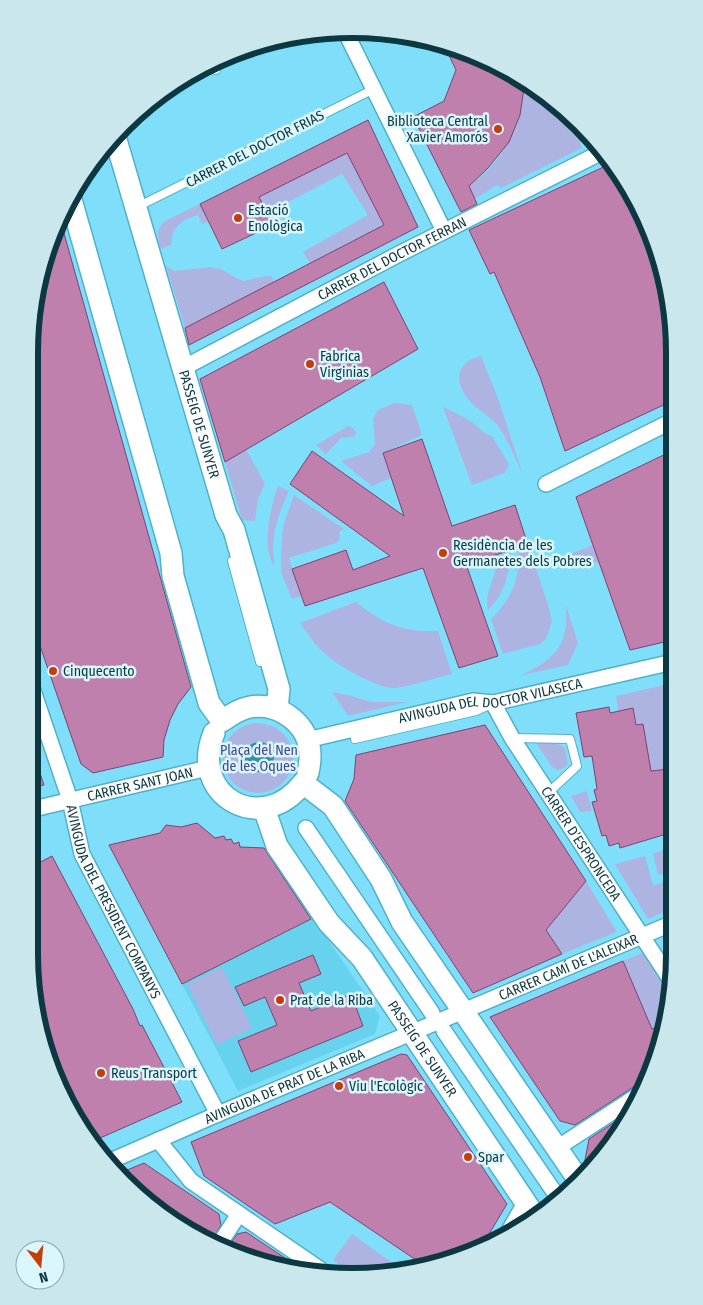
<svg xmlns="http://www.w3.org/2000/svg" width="703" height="1305" viewBox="0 0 703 1305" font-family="'Fira Sans Condensed',sans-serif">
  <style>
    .built { fill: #66d2ee }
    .green { fill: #adb4e2 }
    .water { fill: #3091a9 }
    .building { fill: #bf80ae; stroke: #7c436e }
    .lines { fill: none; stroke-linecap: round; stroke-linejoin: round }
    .lane-casing { stroke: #4fb1ca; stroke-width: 10 }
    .street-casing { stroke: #4fb1ca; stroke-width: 18 }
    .secondary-casing { stroke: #4fb1ca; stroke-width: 24 }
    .lane { stroke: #fff; stroke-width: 8 }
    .street { stroke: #fff; stroke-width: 15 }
    .secondary { stroke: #fff; stroke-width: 21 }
    .poi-dot { fill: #c53d08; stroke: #dbf6fd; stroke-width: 2 }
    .labels { text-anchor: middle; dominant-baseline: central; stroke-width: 5; stroke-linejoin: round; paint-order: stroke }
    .poi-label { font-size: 14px; fill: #0c3842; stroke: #dbf6fd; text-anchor: start }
    .street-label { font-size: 14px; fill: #0c3842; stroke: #dbf6fd }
    .park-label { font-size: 14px; fill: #424693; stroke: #dbf6fd }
    .rim { fill: none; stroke: #0c3842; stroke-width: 6 }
  </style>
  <rect width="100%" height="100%" fill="#7fdffa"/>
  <polygon class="built" points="313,918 380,1016 375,1034 238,1091 182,984"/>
  <g class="green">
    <polygon points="409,37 430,44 428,50 408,44"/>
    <path d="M525,81L565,109L590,138L580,143L582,148L501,188L497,185L475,199L468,185C504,166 523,119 525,81Z"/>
    <polygon points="347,153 384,225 310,263 303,252 368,215 342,174 267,213 259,197"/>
    <path d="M200,204L208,222L202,224L198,215C184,219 170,227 172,244L161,249C158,239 155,229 165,221Z"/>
    <polygon points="166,266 175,271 210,267 221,269 238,279 244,281 260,277 272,276 274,282 185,328"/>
    <path d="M481,356L499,401L523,475C516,461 508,439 498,426C492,419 485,414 477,408C464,397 450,377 467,362C470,359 476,358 481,356Z"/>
    <polygon points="394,403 412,405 422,435 383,453 391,478 372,486 341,461 369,452 375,444 373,418 378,410"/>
    <path d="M443,407C453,412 463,416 472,422C479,427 483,434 492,436L509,464L505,473L472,485Z"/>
    <polygon points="348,426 353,428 356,432 355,436 341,438 326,454 316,445"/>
    <polygon points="246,449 265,484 258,499 255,521 242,520 225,462"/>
    <path d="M278,486L289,491C278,515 269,539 275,566C260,549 271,505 278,486Z"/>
    <polygon points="294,495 344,529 339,532 340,539 336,543 289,558 301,596 292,599 281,572 281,553 283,526"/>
    <polygon points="593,545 600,564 571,554"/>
    <path d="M530,550L548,605L552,621L546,639L540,644L503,654L491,619C508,604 522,577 518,553Z"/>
    <path d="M511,556C508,577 504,595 488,610C483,592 498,578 496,559Z"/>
    <path d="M356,602C383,624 402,632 438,631L452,674C434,678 413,686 396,688C377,689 334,664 321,650C313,643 307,632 300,623Z"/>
    <path d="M566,605L578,643L568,665L522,675C556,658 569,645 566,605Z"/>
    <polygon points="673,683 673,783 669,769 635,774 643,724 636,725 633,708 618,711 616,696"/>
    <polygon points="332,692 348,695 372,702 407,702 348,716"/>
    <circle cx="258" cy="758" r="35"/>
    <polygon points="539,741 560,745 565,748 568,763 565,768 557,770 552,767 537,744"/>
    <polygon points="587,791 592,811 580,812 571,796"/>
    <polygon points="673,848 673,872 658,875 653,853"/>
    <polygon points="645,856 653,885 673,880 673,908 648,919 615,864"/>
    <polygon points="586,881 617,932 562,954 546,930"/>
    <polygon points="642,953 670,996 665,1024 652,1029 623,961"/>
    <polygon points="222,967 252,1028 217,1045 187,984"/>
    <polygon points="352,1234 401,1269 373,1276 352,1274 333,1260"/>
  </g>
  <circle class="water" cx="259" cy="757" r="15"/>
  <g class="building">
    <polygon points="446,49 513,72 525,81 520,115 509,142 488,168 469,186 477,204 461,212 413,117 444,101 456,70"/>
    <polygon points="368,120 418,227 189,345 185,328 384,225 347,153 259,197 273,225 222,249 200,204"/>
    <polygon points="612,163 620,172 650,228 672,310 672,401 565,451 540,377 494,272 490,274 469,230"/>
    <polygon points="60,219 191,687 178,704 170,720 164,740 163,757 93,773 81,764 29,614 29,331 40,268"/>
    <polygon points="384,282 418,349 225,462 200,379"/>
    <polygon points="422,439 452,526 515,505 528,545 466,564 498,656 459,668 423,568 305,606 292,569 346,550 353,570 390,556 290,484 312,451 404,516 383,453"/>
    <polygon points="672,451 673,640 630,650 576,497"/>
    <polygon points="609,707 610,713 633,708 636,725 643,724 651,771 669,769 673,782 673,832 620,848 619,843 609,846 606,835 602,836 592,802 597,801 594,790 597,789 592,756 584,757 576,713"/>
    <polygon points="485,725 586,881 546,930 562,954 473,993 345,801 354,779 356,755"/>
    <polygon points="31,747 44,785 29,788 29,748"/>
    <polygon points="197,823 215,838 224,836 226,840 231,839 234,844 239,842 240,847 264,848 311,919 182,984 109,845 160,833 166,825 181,827"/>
    <polygon points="52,856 133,1009 140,1026 142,1025 182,1102 91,1142 46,1058 29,954 29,868"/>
    <polygon points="313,955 321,974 299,983 311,1011 351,994 363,1026 251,1072 238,1041 277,1025 265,997 244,1006 235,987"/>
    <polygon points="623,961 652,1029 665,1024 663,1037 643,1085 635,1086 575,1125 560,1121 490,1017"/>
    <polygon points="401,1054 407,1055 507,1204 480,1249 475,1252 422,1264 330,1202 275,1224 204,1176 191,1142"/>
    <polygon points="633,1110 631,1115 586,1169 584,1165 589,1139"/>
    <polygon points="144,1163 219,1214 221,1225 212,1240 172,1222 120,1173"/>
    <polygon points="246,1232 300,1268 268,1265 228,1247 237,1234"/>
  </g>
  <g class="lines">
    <g class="lane-casing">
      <g id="lane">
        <polyline points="214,66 216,70"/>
        <polyline points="137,207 374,89"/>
        <polyline points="232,561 260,662"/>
        <polyline points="512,738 570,739 577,766 548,793"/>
        <polyline points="355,739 476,711 487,706"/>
      </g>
    </g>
    <g class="street-casing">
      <g id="street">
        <polyline points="347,35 444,231"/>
        <path id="s1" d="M183,368L397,255L602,152"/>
        <polyline points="546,484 672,421"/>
        <path id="s2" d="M29,679L70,800L82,854L218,1114"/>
        <path id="s3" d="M493,703L512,738L672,982"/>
        <path id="s4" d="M307,740L473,701L493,703L673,662"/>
        <path id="s5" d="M29,810L208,768"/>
        <polyline points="306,828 432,1013"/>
        <polyline points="444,1031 559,1199"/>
        <polyline points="158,1140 191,1181 321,1270"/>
        <polyline points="557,1148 640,1094"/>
        <path id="s6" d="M108,1162L218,1114L673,923"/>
        <polyline points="509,1231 526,1201"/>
        <polyline points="220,1243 239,1214"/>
      </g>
    </g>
    <g class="secondary-casing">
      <g id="secondary">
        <path id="s7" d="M116,140L226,515L234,530L279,689L277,709"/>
        <path d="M70,196L171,553L173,576L209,703L222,721C231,715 239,709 250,707C280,702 311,725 310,757C310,762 309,768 308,773"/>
        <path d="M214,733C188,796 262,837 303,783L333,806L381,879L402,922L578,1179"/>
        <path id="s8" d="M264,808L277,846L329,923L362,958L534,1215"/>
      </g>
    </g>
    <use href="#lane" class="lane"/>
    <use href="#street" class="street"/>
    <use href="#secondary" class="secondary"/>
  </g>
  <g class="poi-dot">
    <circle cx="498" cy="129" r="5"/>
    <circle cx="238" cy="218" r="5"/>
    <circle cx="310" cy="364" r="5"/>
    <circle cx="443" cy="553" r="5"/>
    <circle cx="53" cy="671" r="5"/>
    <circle cx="280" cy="1000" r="5"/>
    <circle cx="101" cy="1073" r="5"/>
    <circle cx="339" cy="1086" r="5"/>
    <circle cx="468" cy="1157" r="5"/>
  </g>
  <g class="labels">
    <g class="poi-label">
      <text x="488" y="121" text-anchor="end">Biblioteca Central<tspan x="488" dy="16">Xavier Amorós</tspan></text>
      <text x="248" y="210">Estació<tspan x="248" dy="16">Enològica</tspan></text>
      <text x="320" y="356">Fabrica<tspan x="320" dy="16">Virginias</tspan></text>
      <text x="453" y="545">Residència de les<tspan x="453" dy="16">Germanetes dels Pobres</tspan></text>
      <text x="63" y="671">Cinquecento</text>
      <text x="290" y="1000">Prat de la Riba</text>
      <text x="111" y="1073">Reus Transport</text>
      <text x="349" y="1086">Viu l'Ecològic</text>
      <text x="478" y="1157">Spar</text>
    </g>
    <g class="street-label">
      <text transform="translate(255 149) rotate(-27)">CARRER DEL DOCTOR FRIAS</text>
      <text stroke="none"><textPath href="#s1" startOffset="236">CARRER DEL DOCTOR FERRAN</textPath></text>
      <text stroke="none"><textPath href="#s7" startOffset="296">PASSEIG DE SUNYER</textPath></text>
      <text stroke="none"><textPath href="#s4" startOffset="188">AVINGUDA DEL DOCTOR VILASECA</textPath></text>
      <text stroke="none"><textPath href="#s5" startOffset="114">CARRER SANT JOAN</textPath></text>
      <text stroke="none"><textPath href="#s3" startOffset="166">CARRER D’ESPRONCEDA</textPath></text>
      <text stroke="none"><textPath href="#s2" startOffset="239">AVINGUDA DEL PRESIDENT COMPANYS</textPath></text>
      <text stroke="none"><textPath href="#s6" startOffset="500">CARRER CAMÍ DE L'ALEIXAR</textPath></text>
      <text stroke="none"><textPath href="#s8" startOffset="290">PASSEIG DE SUNYER</textPath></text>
      <text stroke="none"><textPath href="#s6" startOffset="192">AVINGUDA DE PRAT DE LA RIBA</textPath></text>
    </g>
    <g class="park-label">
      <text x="259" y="750">Plaça del Nen<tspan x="259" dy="16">de les Oques</tspan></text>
    </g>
  </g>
  <path d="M0 0H703V1305H0ZM352 38H352A314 314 0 0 1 666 352V954A314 314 0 0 1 352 1268H352A314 314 0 0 1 38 954V352A314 314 0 0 1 352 38Z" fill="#cae7ee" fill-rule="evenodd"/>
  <path class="rim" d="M352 38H352A314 314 0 0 1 666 352V954A314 314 0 0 1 352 1268H352A314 314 0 0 1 38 954V352A314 314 0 0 1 352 38Z"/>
  <g transform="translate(40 1265) rotate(164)"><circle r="24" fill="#dbf6fd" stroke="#88aab2"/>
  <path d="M0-4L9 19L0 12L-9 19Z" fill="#c53d08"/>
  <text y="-8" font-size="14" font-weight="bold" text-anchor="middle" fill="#0c3842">N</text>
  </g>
</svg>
